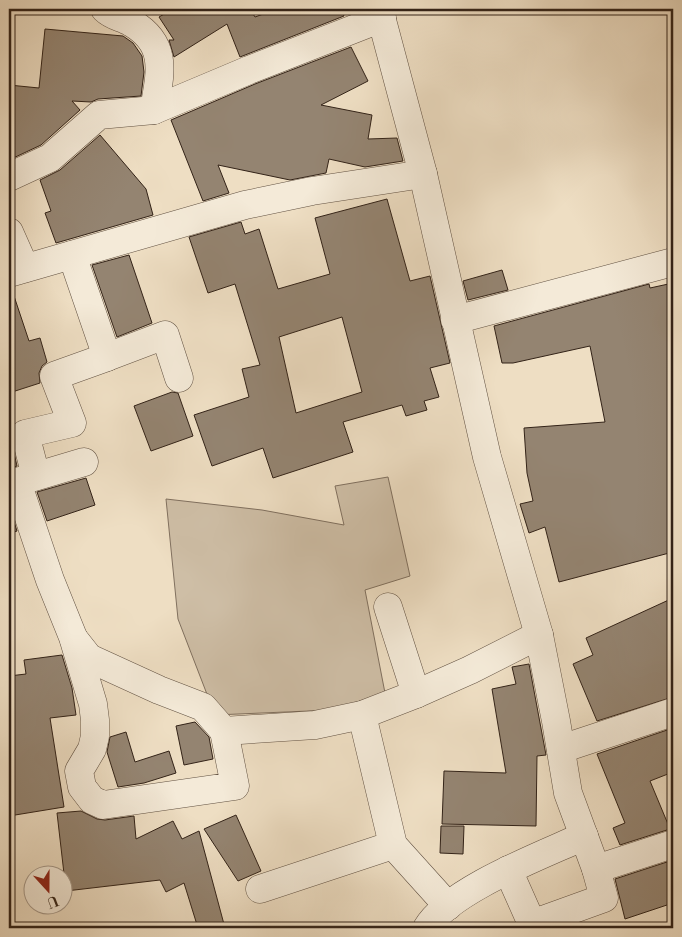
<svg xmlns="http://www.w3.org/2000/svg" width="682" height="937" viewBox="0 0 682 937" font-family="'Libre Bodoni',serif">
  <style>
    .green { fill: #cebea6; stroke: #80705f }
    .building { fill: #948471; stroke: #332318; fill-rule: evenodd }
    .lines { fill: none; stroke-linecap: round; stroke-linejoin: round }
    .minor-casing { stroke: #625243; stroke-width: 29 }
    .minor { stroke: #f4ead8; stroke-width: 28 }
  </style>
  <rect width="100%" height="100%" fill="#eedec3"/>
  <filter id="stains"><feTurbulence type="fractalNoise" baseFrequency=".004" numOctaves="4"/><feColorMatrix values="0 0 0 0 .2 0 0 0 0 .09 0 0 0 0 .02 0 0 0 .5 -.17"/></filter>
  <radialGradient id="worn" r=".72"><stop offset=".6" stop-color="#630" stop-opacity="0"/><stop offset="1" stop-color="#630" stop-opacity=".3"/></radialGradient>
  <polygon class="green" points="388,477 410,576 365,590 385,693 332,710 215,715 178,619 166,499 262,510 344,525 335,486"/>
  <g class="building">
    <polygon points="173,9 250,9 255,17 277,9 341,9 344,16 240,57 227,24 174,57 169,40 174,40 159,17"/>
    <polygon points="45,29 123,36 133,43 142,56 144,72 141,96 98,99 91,102 72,101 80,110 41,145 9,160 9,85 39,88"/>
    <polygon points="351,47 368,81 321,105 372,115 368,139 397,138 403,161 365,167 329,159 326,173 290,180 218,165 229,193 203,201 171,120 255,84"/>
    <polygon points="100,135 146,189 153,215 56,243 45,213 51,211 40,180 60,170"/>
    <path d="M387,199L410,281L430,276L450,363L430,368L439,397L424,401L427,410L406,416L402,405L343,422L353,452L273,478L263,448L212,466L194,415L249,397L242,369L260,365L235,284L208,293L189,237L241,222L245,234L259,229L278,289L330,274L315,218ZM342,317L362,392L296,413L279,337Z"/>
    <polygon points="129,255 152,323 117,337 92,265"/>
    <polygon points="502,270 508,290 468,300 463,281"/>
    <polygon points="673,283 673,552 559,582 545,527 529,533 520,504 533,501 527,473 524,428 605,422 590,346 513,363 502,363 494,326 649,284 650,288"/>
    <polygon points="13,293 29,341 40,338 47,362 42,366 39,373 40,383 9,393 9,294"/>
    <polygon points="172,392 178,393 193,436 151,451 134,406"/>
    <polygon points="9,431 17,466 9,469"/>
    <polygon points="86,478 95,505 47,521 37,492"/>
    <polygon points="9,506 17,531 9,534"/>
    <polygon points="673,598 673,697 597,721 573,664 593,655 586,638"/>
    <polygon points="62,655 72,688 76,715 50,718 64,807 9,816 9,676 26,674 24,660"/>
    <polygon points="529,664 546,755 537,756 536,826 442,824 444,771 506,773 492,689 516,684 512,667"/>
    <polygon points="195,722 209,737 213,759 184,765 176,726"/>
    <polygon points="673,728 673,772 650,781 670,829 620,845 613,828 625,823 597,754"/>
    <polygon points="126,732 135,762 169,751 176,773 144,783 118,787 107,752 110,737"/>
    <polygon points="81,811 97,819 105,820 134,816 136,839 173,821 182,839 199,831 225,928 198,928 184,883 166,892 160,880 66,891 57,813"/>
    <polygon points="236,815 261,871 238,881 204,829"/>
    <polygon points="441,826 464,826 463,854 440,853"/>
    <polygon points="673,860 673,903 625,919 615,879"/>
  </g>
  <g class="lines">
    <g class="minor-casing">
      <g id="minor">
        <path d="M105,9C113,17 123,17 132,23C169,45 160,74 154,110"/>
        <polyline points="379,9 423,174 487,457 539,635 556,721 568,793 596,869 604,898 532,924 508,870"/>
        <polyline points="9,177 50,158 99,115 154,110 249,70 382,18"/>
        <polyline points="9,232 25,268"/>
        <polyline points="9,273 245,205 312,191 423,174"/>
        <polyline points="455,320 673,262"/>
        <polyline points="107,357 165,335 179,378"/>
        <polyline points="84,462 17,482 50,580 73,637 93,704 95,720 95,736 92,749 79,771 82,787 92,800 103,805 235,786 224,731 315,725 362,715 416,694 470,670 539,635"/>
        <polyline points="36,476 25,434 72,423 54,376 107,357 72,255"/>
        <polyline points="388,607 416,694"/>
        <polyline points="74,639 89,658 159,690 203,707 224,731"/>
        <polyline points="362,715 393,845 448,906"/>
        <polyline points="561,749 673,712"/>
        <polyline points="596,869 673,844"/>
        <polyline points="260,889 393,845"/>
        <path d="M427,928C449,890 543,855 584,836"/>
      </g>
    </g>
    <use href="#minor" class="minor"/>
  </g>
  <rect width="682" height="937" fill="none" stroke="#eedec3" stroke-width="30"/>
  <rect x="10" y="10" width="662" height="917" fill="none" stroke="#332318" stroke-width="2.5"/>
  <rect x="15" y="15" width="652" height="907" fill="none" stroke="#332318"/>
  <g transform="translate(48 890) rotate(159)"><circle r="24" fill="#f4ead8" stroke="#a79a8b"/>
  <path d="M0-4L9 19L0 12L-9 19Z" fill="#8f2418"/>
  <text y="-8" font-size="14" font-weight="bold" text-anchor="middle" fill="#332318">U</text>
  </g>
  <rect width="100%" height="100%" filter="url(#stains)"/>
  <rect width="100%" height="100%" fill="url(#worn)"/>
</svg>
